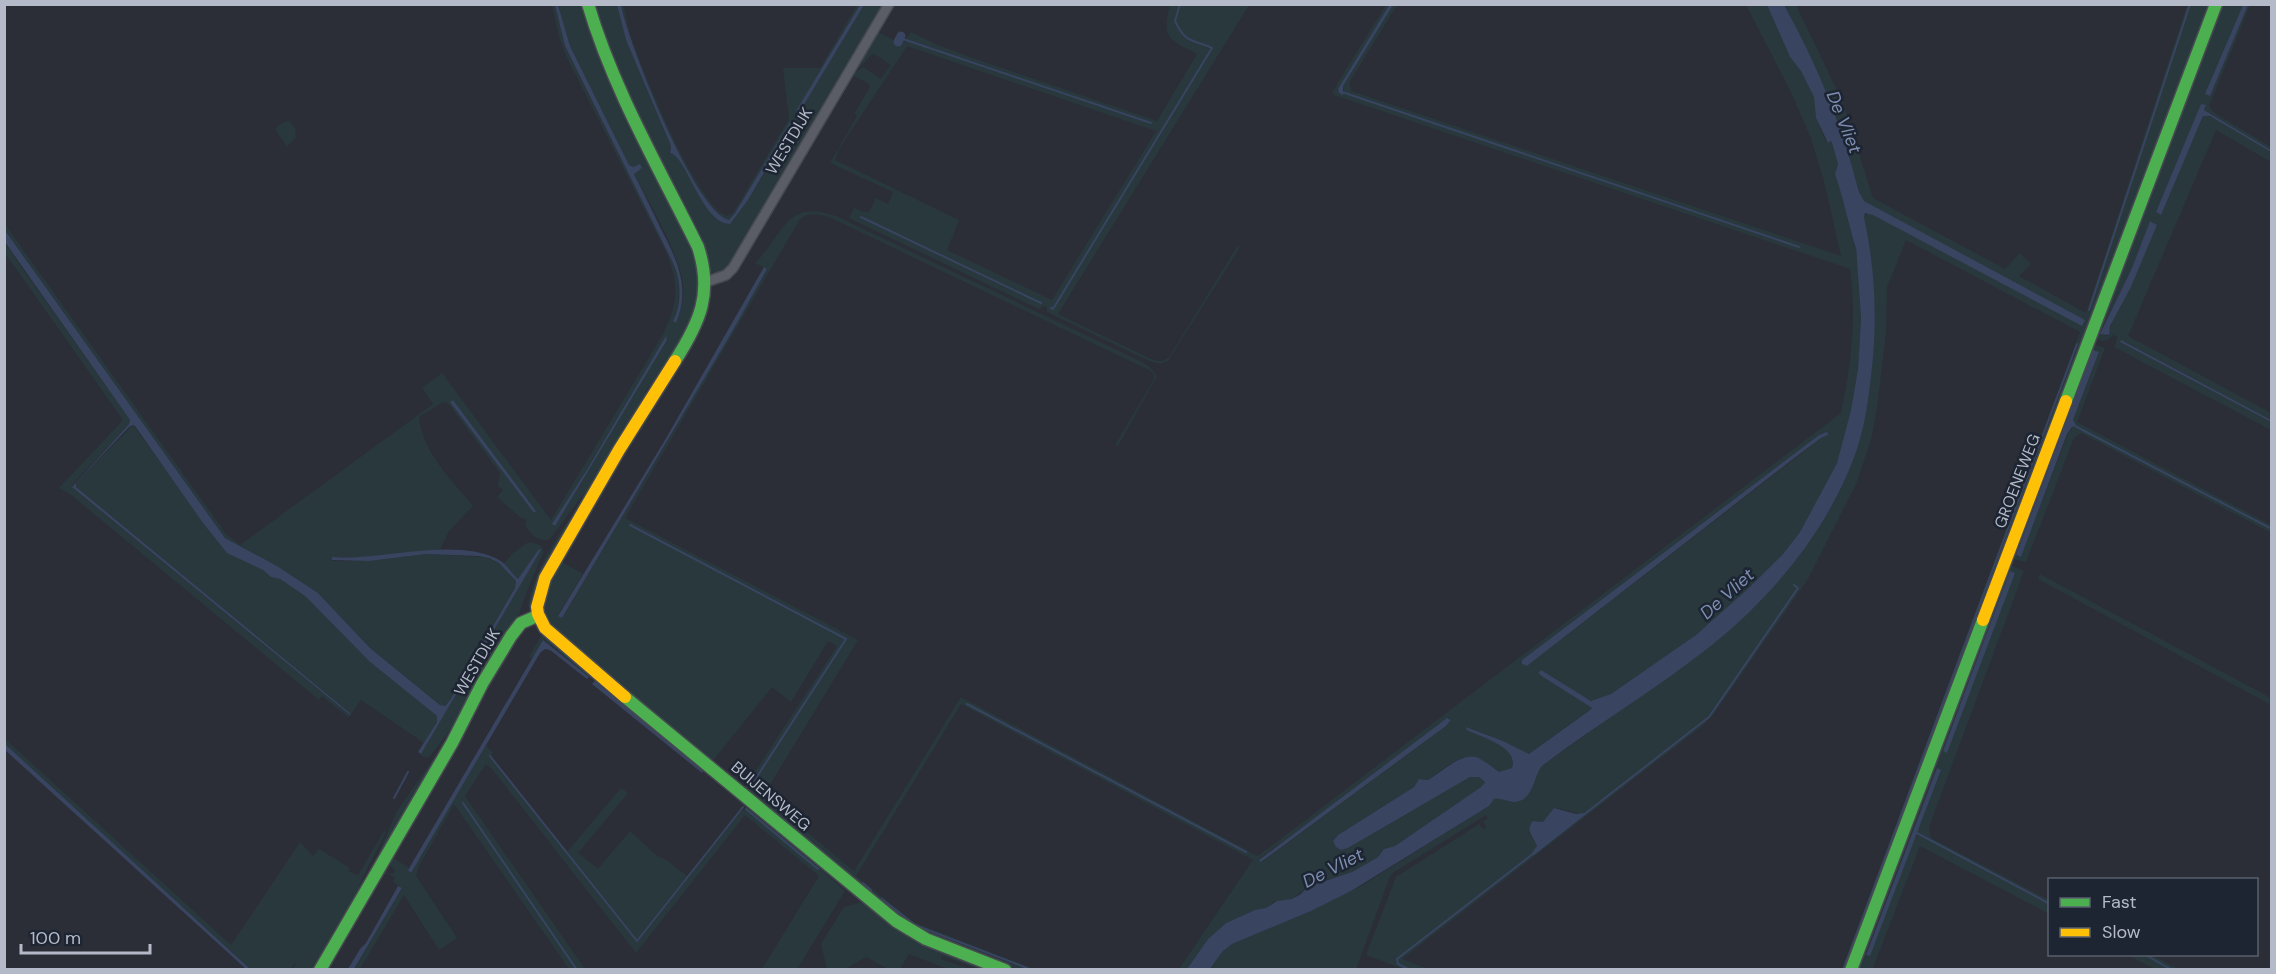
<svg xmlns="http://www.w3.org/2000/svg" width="2276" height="974" viewBox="0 0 2276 974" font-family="'DM Sans',sans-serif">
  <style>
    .green { fill: #28383d; fill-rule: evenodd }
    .water { fill: #384460 }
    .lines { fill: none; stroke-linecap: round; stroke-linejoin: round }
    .stream { stroke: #384460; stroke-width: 2 }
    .canal { stroke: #384460; stroke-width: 9 }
    .street-casing { stroke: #474950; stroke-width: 12 }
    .fast-casing { stroke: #474950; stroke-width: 15 }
    .slow-casing { stroke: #474950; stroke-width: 15 }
    .street { stroke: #5a5d65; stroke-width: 9 }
    .fast { stroke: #4caf50; stroke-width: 12 }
    .slow { stroke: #ffc107; stroke-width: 12 }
    .labels { text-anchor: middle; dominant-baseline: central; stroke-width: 5; stroke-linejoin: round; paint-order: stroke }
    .street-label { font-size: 16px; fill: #b4bac8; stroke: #1d2432 }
    .water-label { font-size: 18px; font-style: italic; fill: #7c8daf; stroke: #1d2432 }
  </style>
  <rect width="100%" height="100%" fill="#2b2e37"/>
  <g class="green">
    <path d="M552,5H555L565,46L674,265C681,285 681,302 673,321L676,322C681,310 684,299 683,286C681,255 648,202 634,173L642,168L640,164L633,167L629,165L570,46L558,5H586L695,252L702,286L694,319L655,384L647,388L642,405L597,481L579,500L550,539C539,543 530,534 525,525L526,519L521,518L497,497L503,490L498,486L500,473L448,403L443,402L419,417C422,452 452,480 473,506L449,531L440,550L364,557H332V561H369L426,554L485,557L499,563L516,581L515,588L450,700L443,707L370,648L318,593L277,566L225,538L10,237L5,229L4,223L226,534L240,545L433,404L422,388L442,373L551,520L663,334C679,302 679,283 665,250L567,58L559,37ZM666,337L667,340L555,526L553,524L588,468ZM453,400L536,511L534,513L451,402Z"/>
    <path d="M593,5H617L626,40L671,146L669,153L677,156L707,208L726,224C741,220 782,142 793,124L790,123L735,213L729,220C693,210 628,43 621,5H623C626,16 628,29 632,40C644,74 697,206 727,216L733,213L789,119L783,68H820L857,5H860L797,111L799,113L864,5H886L734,263L719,275L710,271L614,67Z"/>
    <path d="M1170,5H1249L1058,314L1149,358C1157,361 1162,363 1169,357L1238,245L1240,247L1168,361L1160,364L1149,361L1047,312V307L1043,306L1039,309L849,218L854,208L864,212H869L876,198L888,204L893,192L830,163L857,116L854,114L870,87L869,84L852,75L863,67L881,79L891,65L873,53L862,65L856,67L882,23L894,24H884L878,32L899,43L905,41L911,32L933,43L970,57L1157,121L1197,54C1169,39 1161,39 1170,5ZM907,46L1156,131L1052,300L947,250L959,220L835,160L839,149Z"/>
    <path d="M1386,5H1390L1337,91H1344L1343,86L1393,5H1397L1349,83L1351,91L1841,256L1823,177L1810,136L1791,92L1746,5H1767L1790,57L1801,71L1814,97L1816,118L1824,138L1829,143L1830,141L1832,143L1838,164L1835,174L1840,186L1854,246H1856L1861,318L1858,369L1851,410L1840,457L1800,532L1783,554L1754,584L1707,626L1676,650L1611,694L1594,702L1566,687L1541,670L1538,673L1543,677L1592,708L1529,754L1503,741L1467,727C1481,735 1518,747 1512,768L1499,772C1493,767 1486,762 1479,758C1462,751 1441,771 1428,780L1420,779L1414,787L1338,835L1333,841L1336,847L1341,850L1348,848L1470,777H1479L1485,782L1481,787L1395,846L1383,850L1378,857L1352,872L1310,885L1292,899L1273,902L1266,909L1255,910L1226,923L1208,939L1187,969H1179L1253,860L961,704L856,876L915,923L1034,969H1016L943,942L899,919L846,871L766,805L743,790L837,646L828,641L791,702L772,687L711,763L565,641C532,607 540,600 560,561L583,574L558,615L562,618L663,449L767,269L755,263C784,234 786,198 836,216L1142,362L1152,369L1157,376L1118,446L1115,445L1153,381L1154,375L1151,371L829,217C819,214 809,212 800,219L625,518L858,640L763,796L854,871L961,697L1258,856L1841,413C1851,367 1857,316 1850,269L1334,95L1332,92ZM1822,433L1827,432L1828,435L1821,438L1793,460L1527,666L1522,664V660ZM1449,718L1451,721L1446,726L1262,862L1260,858L1327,810L1443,721Z"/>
    <path d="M1784,5H1796L1843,103L1873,198L2005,269L2020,253L2031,264L2019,276L2086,313L2187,5H2213L1847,969H1842L2080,332L1906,240L1887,287L1886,331L1878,400L1872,436L1857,482L1808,579L1713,715L1702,726L1402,959L1428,969H1403L1366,955L1396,877L1479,824L1483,829L1486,827L1483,821L1488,818L1486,815L1391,874L1356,969L1210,970L1223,951L1232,944L1311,911L1361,886L1489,806L1494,799C1501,798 1506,801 1513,802C1534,802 1533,777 1542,766L1710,646C1777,589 1839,520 1861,434C1868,407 1869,380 1871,352C1875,306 1874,263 1864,217L1867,213L1873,215L1876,209L1864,201L1860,195C1843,128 1817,66 1784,5ZM1557,808L1585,815L1534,854L1533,853L1537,846L1529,833L1535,821L1543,822Z"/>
    <path d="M2221,5H2243L2206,94L2210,95L2248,5H2250L2209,106L2213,112L2271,147V150L2204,110L2156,212L2160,214L2204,115L2215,118L2271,152V162L2216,130L2128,336L2271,413V420L2121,340L2120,342L2271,422V430L2114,347L2118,337L2113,335C2107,342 2102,343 2095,337ZM2151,221L2157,225L2131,287L2112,322L2108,336L2100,334L2132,268Z"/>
    <polygon points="289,121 295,128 296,137 287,147 275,129 282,123"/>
    <polygon points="4,242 130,420 129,424 72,485 74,489 350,715 348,717 322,696 319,700 70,494 59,488 123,420 5,253"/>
    <path d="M2093,344L2105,348L2077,422L2271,525V533L2081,433L2074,438L2026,562L2013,559ZM2093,351L2099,353L2073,420L2076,425L2069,431L2021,556L2016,554Z"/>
    <polygon points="133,425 227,552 263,570 271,577 280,579 305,596 370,662 437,716 437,722 424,743 361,700 351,714 77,488 76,483"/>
    <path d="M587,497L531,607H529L528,605C532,572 565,522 587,497Z"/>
    <path d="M527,543C534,542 540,544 543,549V553L527,591L516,622L462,714L430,756L427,758L420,755L541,550L522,577L520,579L516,578L504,563L514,552Z"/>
    <path d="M2010,565L2024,571L1929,827L1931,838L2049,900V914L1920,846L1873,968L1875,969L1855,970ZM2014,572L1947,752L1943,751ZM1937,768L1941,770L1869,956L1866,954Z"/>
    <polygon points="2040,574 2271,698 2271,705 2038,579"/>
    <polygon points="542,635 545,635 590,674 589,677 544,640 532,659 529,656"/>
    <polygon points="454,730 362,891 397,811"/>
    <polygon points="4,738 231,945 300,842 313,856 319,849 350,868 348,871 358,875 384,831 386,832 362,879 353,904 317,969 293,969 296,964 295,963 291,969 250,969 5,744"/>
    <polygon points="486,745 493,753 490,757 637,942 741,811 748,809 710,776 714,775 824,866 823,871 845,891 797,969 762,969 819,876 745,815 636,953 492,769 486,764 465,796 585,969 569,969 454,804 418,868 416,876 457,938 439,950 404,895 360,969 354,970 402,888 393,882 395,878 388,874 381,874 380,872 393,874 395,871 387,861 390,856 409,868 408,871 421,856"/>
    <polygon points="621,788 628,793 578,853 598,869 630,831 658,857 665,859 687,876 637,940 567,852"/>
    <polygon points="862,902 867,903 995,969 979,969 942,956 941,959 970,969 948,969 909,954 900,969 888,969 866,957 845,969 827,969 821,944 844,907"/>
    <polygon points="2127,955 2151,955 2179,969 2155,969"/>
  </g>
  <g class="water">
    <polygon points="1390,4 1393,5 1343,86 1343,95 1339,93 1338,89"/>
    <path d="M555,5H558L570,46L629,165L633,167L640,164L642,168L634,174C643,192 652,210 661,229C677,260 691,288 676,323L673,321C682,302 681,284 674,265L565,46Z"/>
    <path d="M617,5H621C628,42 694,211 729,220L735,213L790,122L793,124L748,200L730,224C702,224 686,155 670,153L671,146L626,40Z"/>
    <polygon points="860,5 864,5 799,113 796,111"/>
    <path d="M1767,5H1784C1817,64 1842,125 1859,192L1864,201L2085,320L2082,326L1873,215L1865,213L1864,217C1874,263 1877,310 1873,357C1870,386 1867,418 1858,446C1832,525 1776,593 1712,645C1658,688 1597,724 1542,766C1533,777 1534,802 1513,802C1506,801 1501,798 1494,799L1489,806L1351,891L1311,911L1232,944L1223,951L1210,969H1187L1208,939L1226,923L1255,910L1266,908L1277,901L1292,899L1301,894L1307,887L1352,872L1378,857L1384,849L1395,846L1481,787L1485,782L1479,777H1470L1348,848L1341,850L1336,847L1333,841L1338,835L1414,787L1419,779L1428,780C1442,772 1462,751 1479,758C1486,762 1493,767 1499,772L1512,768C1519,747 1481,737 1467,730L1466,727L1503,741L1529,754L1590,710L1592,708L1543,677L1538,673L1541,670L1591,701L1611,694L1696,635L1750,587L1783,554L1800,532L1837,463L1851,410L1858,369L1861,318L1856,247L1855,246C1848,222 1843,197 1835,174L1838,164L1832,143L1831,141L1828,143L1816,118L1814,97L1801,71L1790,57Z"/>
    <polygon points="2243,5 2248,5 2210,96 2205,94"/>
    <polygon points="2201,104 2206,105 2204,110 2271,150 2271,152 2210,116 2203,116 2161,215 2156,212"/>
    <polygon points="2150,221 2157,225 2131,287 2110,326 2109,335 2100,334 2132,268"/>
    <path d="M4,229L225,538L277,566L318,593L370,648L440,705L445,706L450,700L515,588L516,581L499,563L489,558L479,556L426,554L369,561L332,560V557C380,561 457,536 499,560C507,564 511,573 518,579L539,549L541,550L421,754L418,752L437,722V716L370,662L305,596L280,579L271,577L263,570L227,553L203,523L135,426L133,425L129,427L76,483V487L351,714L350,715L72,487L129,424L130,420L5,242Z"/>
    <polygon points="764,267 767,269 733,330 562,618 558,616 665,440"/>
    <polygon points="666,336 667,340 555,526 552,524 588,468"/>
    <polygon points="2121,340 2271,420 2271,422 2120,342"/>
    <polygon points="2093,350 2099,352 2073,420 2076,425 2071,428 2067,434 2021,557 2016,555"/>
    <polygon points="453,400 536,511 534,513 450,402"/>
    <polygon points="1826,432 1828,433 1828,435 1821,438 1793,459 1527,666 1522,664 1522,660 1819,435"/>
    <polygon points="2010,571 2015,573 1947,753 1943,751"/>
    <polygon points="543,640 589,677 587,679 550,650 545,649 540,653 411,873 408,870"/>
    <polygon points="595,681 703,771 702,773 592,684"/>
    <polygon points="1447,718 1451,720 1446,726 1261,862 1259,860"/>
    <polygon points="5,744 250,969 246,969 5,750"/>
    <polygon points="1937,768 1941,770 1870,956 1866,955"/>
    <path d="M1554,808L1576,814L1583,813L1585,815L1534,855L1532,853L1537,846C1533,836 1525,831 1533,821L1543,822Z"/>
    <polygon points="398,886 402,888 354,969 348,969 360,949 366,943"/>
  </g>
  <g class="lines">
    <g class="stream">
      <polyline points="900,38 1151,123"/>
      <polyline points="1342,92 1799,247"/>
      <polyline points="861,217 1041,303"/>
      <path d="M1051,308L1053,309L1212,48C1192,39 1186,44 1175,21L1180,4"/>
      <polyline points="2089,310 2190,4"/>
      <polyline points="2075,426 2272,529"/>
      <polyline points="630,525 846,639 751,786"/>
      <polyline points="967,704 1246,852"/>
      <polyline points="490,756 637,941 743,807"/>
      <polyline points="394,798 408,772"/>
      <polyline points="463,803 577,970"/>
      <polyline points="746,809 818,869"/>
      <polyline points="1582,816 1709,717 1798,588 1794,585"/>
      <polyline points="1915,832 2050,904"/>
      <polyline points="863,883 871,890"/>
      <polyline points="882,899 915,925 1027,968"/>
      <polyline points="2144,954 2172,970"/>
      <polyline points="1410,970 1398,964 1397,959 1534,853"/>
      <polyline points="1843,970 2077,344"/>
    </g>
    <polyline class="canal" points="898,42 901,36"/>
    <g class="street-casing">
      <polyline id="street" points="706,282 726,275 733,268 889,4"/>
    </g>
    <g class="fast-casing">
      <g id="fast">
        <path d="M588,4C613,89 659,168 698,247C713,293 700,322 675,361"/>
        <polyline points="2066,401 2216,4"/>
        <polyline points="625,697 896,921 926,939 1005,970"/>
        <polyline points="320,970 452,743 482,684 511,636 521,623 537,616"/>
        <polyline points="1851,970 1983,620"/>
      </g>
    </g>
    <g class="slow-casing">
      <g id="slow">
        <polyline points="1983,620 2066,401"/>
        <polyline points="625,697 545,628 538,614 537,607 545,578 619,450 675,361"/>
      </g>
    </g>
    <use href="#street" class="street"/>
    <use href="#fast" class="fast"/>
    <use href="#slow" class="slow"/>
  </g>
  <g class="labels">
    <g class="street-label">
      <text transform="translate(789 141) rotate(-59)">WESTDIJK</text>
      <text transform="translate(2017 481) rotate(-69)">GROENEWEG</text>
      <text transform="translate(477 662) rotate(-60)">WESTDIJK</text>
      <text transform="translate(771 796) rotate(40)">BUIJENSWEG</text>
    </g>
    <g class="water-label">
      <text transform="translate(1844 122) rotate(68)">De Vliet</text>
      <text transform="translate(1727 594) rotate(-42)">De Vliet</text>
      <text transform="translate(1333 868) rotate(-27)">De Vliet</text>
    </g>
  </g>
  <rect width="2276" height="974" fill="none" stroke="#b4bac8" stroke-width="12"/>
  <rect x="2048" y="878" width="210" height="78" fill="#1d2432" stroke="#59606e" stroke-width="1.5"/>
  <rect x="2060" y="898" width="30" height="9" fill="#4caf50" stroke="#59606e" stroke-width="1.5"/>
  <text x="2102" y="908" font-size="18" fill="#b4bac8">Fast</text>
  <rect x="2060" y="928" width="30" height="9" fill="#ffc107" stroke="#59606e" stroke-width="1.5"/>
  <text x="2102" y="938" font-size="18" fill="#b4bac8">Slow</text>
  <path d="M21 944v9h129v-9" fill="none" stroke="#b4bac8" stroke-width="3"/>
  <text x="30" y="944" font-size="18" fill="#b4bac8" stroke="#1d2432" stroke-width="4.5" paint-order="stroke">100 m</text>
</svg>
